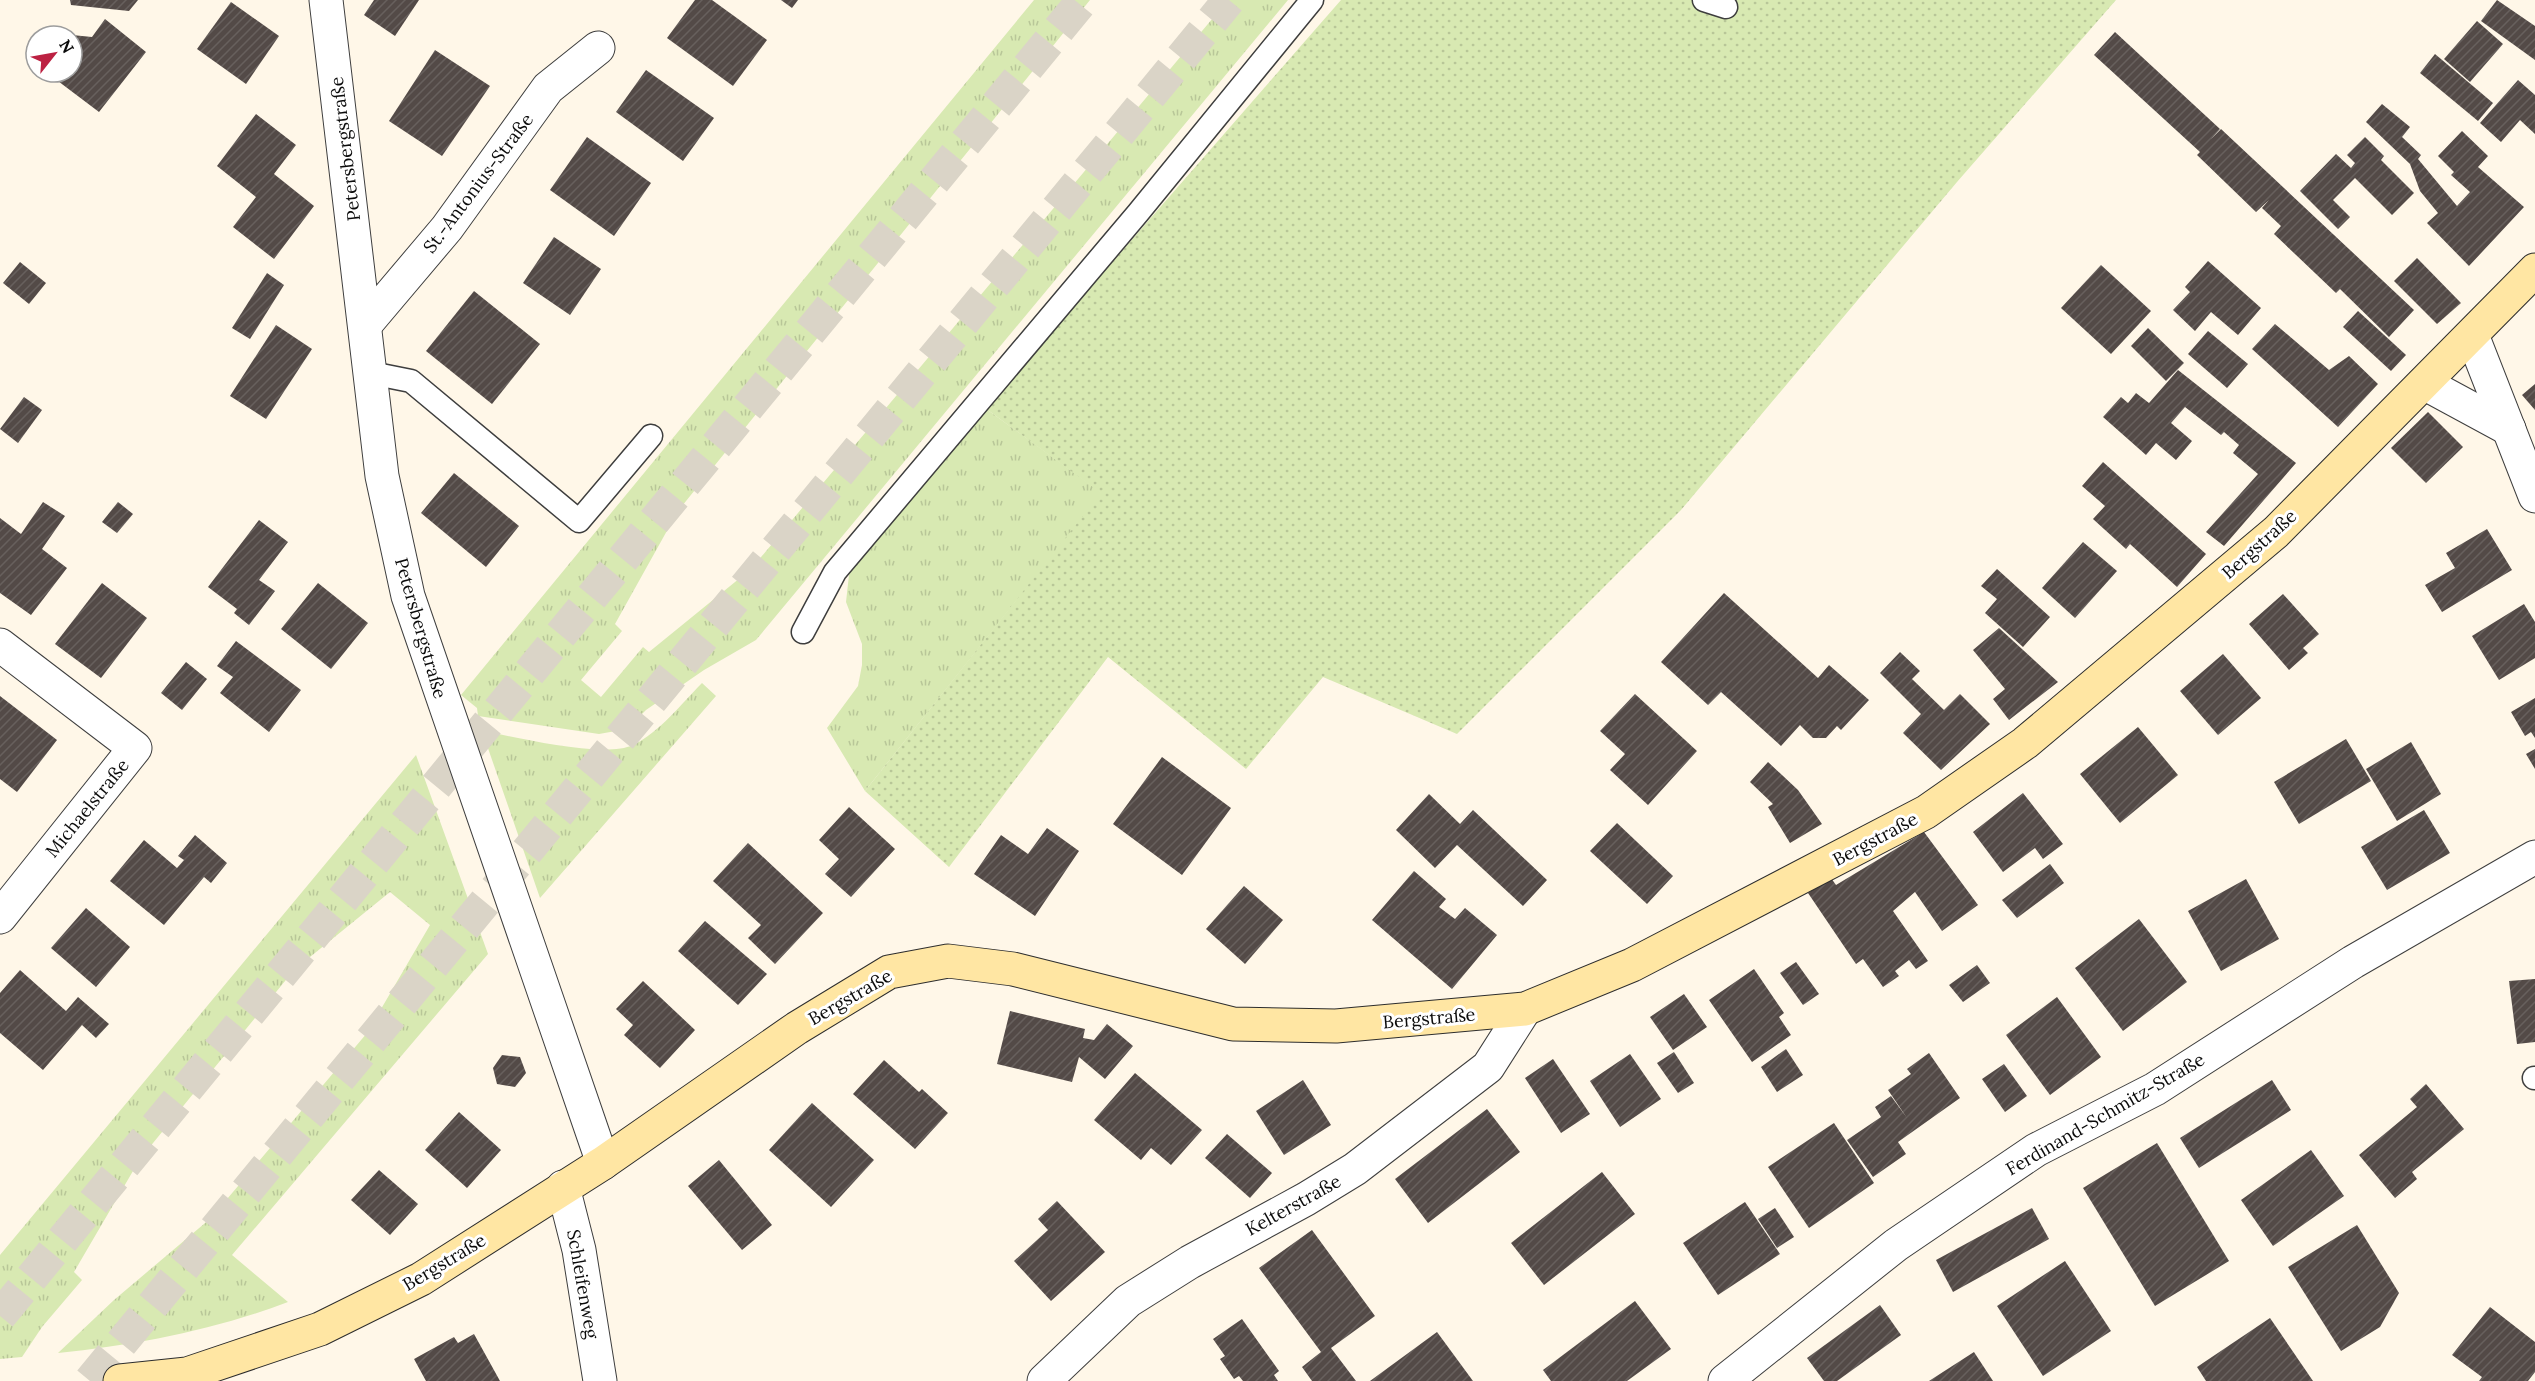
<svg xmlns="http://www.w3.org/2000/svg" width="2535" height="1381" viewBox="0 0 2535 1381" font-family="Lora,serif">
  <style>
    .grass { fill: url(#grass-tufts) }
    .garden { fill: url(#garden-dots) }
    .building { fill: url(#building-hatch) }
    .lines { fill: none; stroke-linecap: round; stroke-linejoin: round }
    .highway-tunnel { stroke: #dad4c7; stroke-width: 33; stroke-dasharray: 33 16; stroke-linecap: butt }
    .lane-casing { stroke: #3e3e3e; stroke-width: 25 }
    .street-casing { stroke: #3e3e3e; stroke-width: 35 }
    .secondary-casing { stroke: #2d2d2d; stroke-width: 35 }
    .lane { stroke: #fff; stroke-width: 22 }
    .street { stroke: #fff; stroke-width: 33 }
    .secondary { stroke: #ffe6a3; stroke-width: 33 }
    .labels { text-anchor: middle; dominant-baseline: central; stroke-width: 6; stroke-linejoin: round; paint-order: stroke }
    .street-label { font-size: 18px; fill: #0b0b0b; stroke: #fff }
  </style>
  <defs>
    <pattern id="grass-tufts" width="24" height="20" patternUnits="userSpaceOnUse" patternTransform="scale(1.5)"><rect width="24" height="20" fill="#d8e9b2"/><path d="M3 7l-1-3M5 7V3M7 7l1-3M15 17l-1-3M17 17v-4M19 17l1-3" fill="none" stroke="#b8c698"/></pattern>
    <pattern id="garden-dots" width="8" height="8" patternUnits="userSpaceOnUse" patternTransform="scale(1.5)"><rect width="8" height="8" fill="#d8e9b2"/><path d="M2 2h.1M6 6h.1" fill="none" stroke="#b8c698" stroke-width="1.8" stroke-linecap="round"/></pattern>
    <pattern id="building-hatch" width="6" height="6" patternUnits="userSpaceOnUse" patternTransform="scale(1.5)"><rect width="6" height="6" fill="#534a47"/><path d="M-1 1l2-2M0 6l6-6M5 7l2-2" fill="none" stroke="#67605d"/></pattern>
  </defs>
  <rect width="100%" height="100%" fill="#fff7e8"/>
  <g class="grass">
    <polygon points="1034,0 1090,0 678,511 615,624 622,631 581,680 601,697 643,647 649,652 751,569 1228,0 1288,0 756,640 704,670 646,710 627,729 599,734 478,716 477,708 461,695"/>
    <polygon points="985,408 1102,493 865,791 827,728 858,686 862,665 862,644 846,602 850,566"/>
    <path d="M702,683L716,696L540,898L482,731C518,737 603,759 633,745C660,732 681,704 702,683Z"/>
    <path d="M416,755L488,954L232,1255L288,1302C214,1330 136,1345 58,1353L114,1300L211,1218L367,1033L430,925L390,892L294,970L140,1159L74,1272L82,1280L42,1327L22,1357L0,1359V1255Z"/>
  </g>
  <polygon class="garden" points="1341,0 2116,0 1957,182 1681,510 1457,734 1323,677 1246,769 1108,657 949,867 865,791 1101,493 985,408"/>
  <g class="building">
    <polygon points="70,0 138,0 129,11 71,5"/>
    <polygon points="374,0 419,0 395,36 364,15"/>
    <polygon points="695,0 712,0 767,40 733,86 667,38"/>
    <polygon points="781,0 798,0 792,8"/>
    <polygon points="2497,0 2535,26 2535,60 2481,21"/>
    <polygon points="231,2 279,36 246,84 197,49"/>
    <polygon points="105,19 146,52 99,112 46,72 72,72 72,35 92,37"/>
    <polygon points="2477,21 2503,44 2470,82 2444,59"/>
    <polygon points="49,32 69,35 69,36 48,36"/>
    <polygon points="2115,32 2220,129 2211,139 2221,129 2414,310 2389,337 2340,289 2336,293 2274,234 2281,226 2262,208 2269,200 2256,212 2197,155 2200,152 2094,55"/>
    <polygon points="435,50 490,86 442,156 389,121"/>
    <polygon points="2435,54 2493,103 2478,121 2420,73"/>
    <polygon points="646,70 714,118 683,161 616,112"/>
    <polygon points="2518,80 2535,95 2535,134 2520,120 2501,142 2480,123"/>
    <polygon points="2382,104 2410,127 2402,137 2421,155 2418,159 2457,206 2470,192 2451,175 2454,172 2438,156 2462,131 2488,156 2478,167 2524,207 2469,266 2427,223 2438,213 2420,191 2410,164 2366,122"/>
    <polygon points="256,114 296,145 274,174 314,206 274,259 233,227 256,197 217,166"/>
    <polygon points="587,137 651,183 614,236 550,190"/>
    <polygon points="2365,137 2384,156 2381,160 2414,193 2392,215 2355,178 2333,200 2350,217 2338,229 2300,191 2336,154 2351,168 2355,163 2347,155"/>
    <polygon points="554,237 601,269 570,315 523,283"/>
    <polygon points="2417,258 2461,303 2437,324 2394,281"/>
    <polygon points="2208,261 2261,308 2238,335 2211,312 2195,331 2173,310 2190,292 2185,287"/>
    <polygon points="20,262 46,283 29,304 3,283"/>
    <polygon points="2101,265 2151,311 2111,354 2061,308"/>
    <polygon points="267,273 284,285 250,339 232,328"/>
    <polygon points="474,291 540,344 492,404 426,351"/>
    <polygon points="2358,311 2406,355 2391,371 2343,327"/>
    <polygon points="2275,324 2329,370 2349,356 2378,384 2338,427 2252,349"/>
    <polygon points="276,325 312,349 266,419 230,396"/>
    <polygon points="2148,328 2184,363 2166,381 2131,346"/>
    <polygon points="2208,331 2248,364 2227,388 2188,354"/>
    <polygon points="2178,370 2296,463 2224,546 2206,532 2258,474 2233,453 2239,445 2224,432 2221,435 2185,407 2171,423 2192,441 2176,460 2156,443 2146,455 2103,417 2121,397 2128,403 2136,393 2149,403"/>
    <polygon points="2535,384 2535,410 2522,395"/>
    <polygon points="24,397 42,410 18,443 0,429"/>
    <polygon points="2428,412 2463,447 2426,483 2391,448"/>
    <polygon points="2103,462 2206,554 2177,587 2130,544 2126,549 2093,519 2105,506 2082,486"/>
    <polygon points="454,473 519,526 486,567 421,513"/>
    <polygon points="43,502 65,516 42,549 67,568 31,615 0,593 0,518 21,534"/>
    <polygon points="118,502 133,514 117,533 102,522"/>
    <polygon points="259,520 288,542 259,580 275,591 249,625 234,613 237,609 208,587"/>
    <polygon points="2487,529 2512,570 2442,612 2425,585 2455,568 2446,553"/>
    <polygon points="2083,542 2117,571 2075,618 2042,588"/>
    <polygon points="1997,569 2050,617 2023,647 1985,613 1997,599 1981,586"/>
    <polygon points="102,583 147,618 101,678 55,644"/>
    <polygon points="318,583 368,623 331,669 281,629"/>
    <polygon points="1724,593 1818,678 1829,665 1869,700 1841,730 1837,726 1826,738 1813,738 1800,725 1781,746 1721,692 1708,705 1661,662"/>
    <polygon points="2283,594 2319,634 2303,648 2308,653 2289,670 2249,624"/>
    <polygon points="2524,604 2535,622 2535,658 2499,680 2472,636"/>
    <polygon points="1999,628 2058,682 2009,720 1993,699 2005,689 1973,650"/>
    <polygon points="236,641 301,690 269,732 220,693 233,677 217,666"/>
    <polygon points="1900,652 1920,671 1912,679 1944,710 1960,694 1990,724 1941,770 1903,733 1921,714 1880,673"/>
    <polygon points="2223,654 2261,698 2218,735 2180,691"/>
    <polygon points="186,662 207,679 182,710 161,693"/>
    <polygon points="1635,694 1697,751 1648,805 1610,770 1625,754 1600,731"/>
    <polygon points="0,696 57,740 17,792 0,779"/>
    <polygon points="2535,698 2535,738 2531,732 2525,736 2511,712"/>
    <polygon points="2138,727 2178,775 2120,823 2080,774"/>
    <polygon points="2346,739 2371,781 2299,824 2274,782"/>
    <polygon points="2411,742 2441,794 2397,821 2366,769"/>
    <polygon points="2535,749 2535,769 2526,754"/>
    <polygon points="1162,757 1231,808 1182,875 1113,824"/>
    <polygon points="1768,762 1798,790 1822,824 1790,843 1768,807 1773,804 1750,782"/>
    <polygon points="2023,793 2063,844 2043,859 2035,848 2003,872 1973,832"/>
    <polygon points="1429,794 1460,824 1473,810 1547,880 1523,906 1457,845 1435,868 1396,830"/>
    <polygon points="849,807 895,849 851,897 825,874 839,859 819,840"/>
    <polygon points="2424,810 2450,853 2387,890 2361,847"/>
    <polygon points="1617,823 1673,876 1647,904 1590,851"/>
    <polygon points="1047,828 1079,851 1035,916 974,874 1001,835 1028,854"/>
    <polygon points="1924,832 1978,905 1942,931 1915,892 1893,911 1928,961 1916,969 1909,960 1895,971 1899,976 1883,987 1863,959 1856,964 1808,893 1831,878 1836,885"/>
    <polygon points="195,835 227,863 211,883 204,877 164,925 110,881 144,840 177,868 184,860 178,856"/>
    <polygon points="748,843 823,913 775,964 748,938 761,925 713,881"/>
    <polygon points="2050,864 2064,883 2017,918 2002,900"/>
    <polygon points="1414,871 1446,899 1439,907 1455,919 1465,908 1497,935 1452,989 1372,920"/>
    <polygon points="2246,879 2279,939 2221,971 2188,911"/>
    <polygon points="1244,886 1283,920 1245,964 1206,929"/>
    <polygon points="86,908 130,947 96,987 51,948"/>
    <polygon points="2139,919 2187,982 2123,1031 2075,968"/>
    <polygon points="705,921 767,974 738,1005 678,951"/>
    <polygon points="1796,962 1819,994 1803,1005 1780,973"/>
    <polygon points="1977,965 1990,983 1963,1002 1949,985"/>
    <polygon points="1754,969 1784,1013 1779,1017 1791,1035 1752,1062 1709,1000"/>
    <polygon points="20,970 66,1011 78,997 109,1024 96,1038 82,1025 43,1070 0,1033 0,993"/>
    <polygon points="2535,979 2535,1042 2517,1044 2509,981"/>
    <polygon points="643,981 695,1030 660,1068 624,1035 633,1025 616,1009"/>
    <polygon points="1684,994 1707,1027 1673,1050 1650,1017"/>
    <polygon points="2057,997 2101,1057 2050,1095 2006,1035"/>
    <polygon points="1010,1011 1085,1029 1083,1038 1094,1040 1107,1024 1133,1046 1105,1079 1079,1057 1072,1082 997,1064"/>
    <polygon points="1786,1049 1803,1075 1777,1092 1761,1067"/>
    <polygon points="1674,1052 1694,1083 1678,1093 1657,1063"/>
    <polygon points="1929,1053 1960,1098 1898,1142 1906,1154 1873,1177 1847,1140 1881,1117 1875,1107 1891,1096 1907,1118 1888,1090 1911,1074 1907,1069"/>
    <polygon points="1630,1054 1661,1099 1620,1127 1590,1081"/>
    <polygon points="502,1055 520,1057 526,1073 515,1087 497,1084 493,1068"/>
    <polygon points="1553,1059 1590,1114 1561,1133 1525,1078"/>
    <polygon points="884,1060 919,1092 922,1089 948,1113 915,1149 853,1094"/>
    <polygon points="2004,1064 2027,1096 2005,1112 1982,1079"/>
    <polygon points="1135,1073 1202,1130 1171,1165 1151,1148 1141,1160 1094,1120"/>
    <polygon points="1303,1080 1331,1125 1284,1155 1256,1111"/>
    <polygon points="2272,1080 2291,1110 2199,1168 2180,1138"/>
    <polygon points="2426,1084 2464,1129 2412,1172 2417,1179 2395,1198 2359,1155 2417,1107 2410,1099"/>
    <polygon points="812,1103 874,1160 831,1207 769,1150"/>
    <polygon points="1487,1109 1520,1152 1428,1223 1395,1179"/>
    <polygon points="459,1112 501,1150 467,1188 425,1150"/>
    <polygon points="1834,1123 1874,1183 1809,1228 1768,1167"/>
    <polygon points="1227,1134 1272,1173 1250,1198 1205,1158"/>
    <polygon points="2157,1143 2229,1261 2155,1306 2083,1188"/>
    <polygon points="2311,1150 2344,1196 2273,1246 2241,1200"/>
    <polygon points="719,1160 772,1225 742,1250 688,1186"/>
    <polygon points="379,1170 418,1204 390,1235 351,1200"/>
    <polygon points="1602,1172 1635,1214 1544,1285 1511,1243"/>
    <polygon points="1057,1201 1105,1252 1051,1301 1014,1261 1048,1230 1038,1219"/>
    <polygon points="1745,1202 1780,1254 1718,1295 1683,1243"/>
    <polygon points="1775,1208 1794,1237 1777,1248 1758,1219"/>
    <polygon points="2032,1208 2049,1239 1953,1292 1936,1260"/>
    <polygon points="2357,1225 2399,1293 2380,1327 2341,1351 2288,1267"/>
    <polygon points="1312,1230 1375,1316 1331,1348 1356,1381 1312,1381 1302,1367 1321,1352 1259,1268"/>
    <polygon points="2065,1261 2111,1331 2043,1376 1997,1306"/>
    <polygon points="1635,1301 1671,1349 1627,1381 1551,1381 1543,1370"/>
    <polygon points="1880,1305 1901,1335 1837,1381 1824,1381 1807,1358"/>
    <polygon points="2490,1307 2535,1342 2535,1372 2528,1381 2479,1381 2482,1377 2452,1355"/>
    <polygon points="2270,1318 2313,1381 2206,1381 2197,1367"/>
    <polygon points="1242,1319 1279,1371 1274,1375 1278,1381 1243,1381 1239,1376 1234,1379 1220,1359 1225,1356 1213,1339"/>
    <polygon points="1437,1332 1473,1381 1370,1381"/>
    <polygon points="474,1334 500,1381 426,1381 414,1359 454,1337 458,1343"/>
    <polygon points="1974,1352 1993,1381 1929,1381"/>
  </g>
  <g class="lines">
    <g class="highway-tunnel">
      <polyline points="0,1316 1083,0"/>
      <polyline points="90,1381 1229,0"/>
    </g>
    <g class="lane-casing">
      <g id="lane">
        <polyline points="1704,0 1726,7"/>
        <polyline points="371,373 411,381 579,521 651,436"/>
        <polyline points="803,632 835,572 1138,213 1312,0"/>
        <polyline points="2534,1078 2535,1078"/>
      </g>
    </g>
    <g class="street-casing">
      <g id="street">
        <polyline points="326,0 382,476 408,596 603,1163"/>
        <polyline points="365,325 447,228 548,88 598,48"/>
        <polyline points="2472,335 2535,496"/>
        <polyline points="2424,383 2509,429"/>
        <polyline points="0,645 135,748 0,917"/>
        <polyline points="563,1187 579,1250 600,1381"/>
        <polyline points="1044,1381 1128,1301 1190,1262 1306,1199 1355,1169 1488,1067 1525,1009"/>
        <polyline points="1725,1381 1896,1245 2036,1150 2155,1089 2353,962 2535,857"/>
      </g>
    </g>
    <g class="secondary-casing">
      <polyline id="secondary" points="120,1381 187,1374 320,1329 421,1279 603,1163 797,1028 889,972 948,961 1013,969 1233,1024 1336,1026 1525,1009 1632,965 1926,812 2025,743 2276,532 2535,270"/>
    </g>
    <use href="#lane" class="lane"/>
    <use href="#street" class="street"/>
    <use href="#secondary" class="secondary"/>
  </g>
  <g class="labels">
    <g class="street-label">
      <text transform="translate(345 149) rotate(-97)">Petersbergstraße</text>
      <text transform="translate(478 183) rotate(-53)">St.-Antonius-Straße</text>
      <text transform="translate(2259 544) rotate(-42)">Bergstraße</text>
      <text transform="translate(421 628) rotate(74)">Petersbergstraße</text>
      <text transform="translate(87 808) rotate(-51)">Michaelstraße</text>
      <text transform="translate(1875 839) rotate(-28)">Bergstraße</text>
      <text transform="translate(850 997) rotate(-30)">Bergstraße</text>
      <text transform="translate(1429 1018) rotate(-5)">Bergstraße</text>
      <text transform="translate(2105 1114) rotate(-30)">Ferdinand-Schmitz-Straße</text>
      <text transform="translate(1293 1205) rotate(-29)">Kelterstraße</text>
      <text transform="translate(444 1262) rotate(-31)">Bergstraße</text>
      <text transform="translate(583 1284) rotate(80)">Schleifenweg</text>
    </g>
  </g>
  <g transform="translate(54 54) rotate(59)"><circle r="28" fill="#ffffff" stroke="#9d9d9d" stroke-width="1.5"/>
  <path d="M0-4.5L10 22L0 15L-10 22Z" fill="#bc2142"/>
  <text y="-9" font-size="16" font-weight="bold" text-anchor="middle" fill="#0b0b0b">N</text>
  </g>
</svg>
